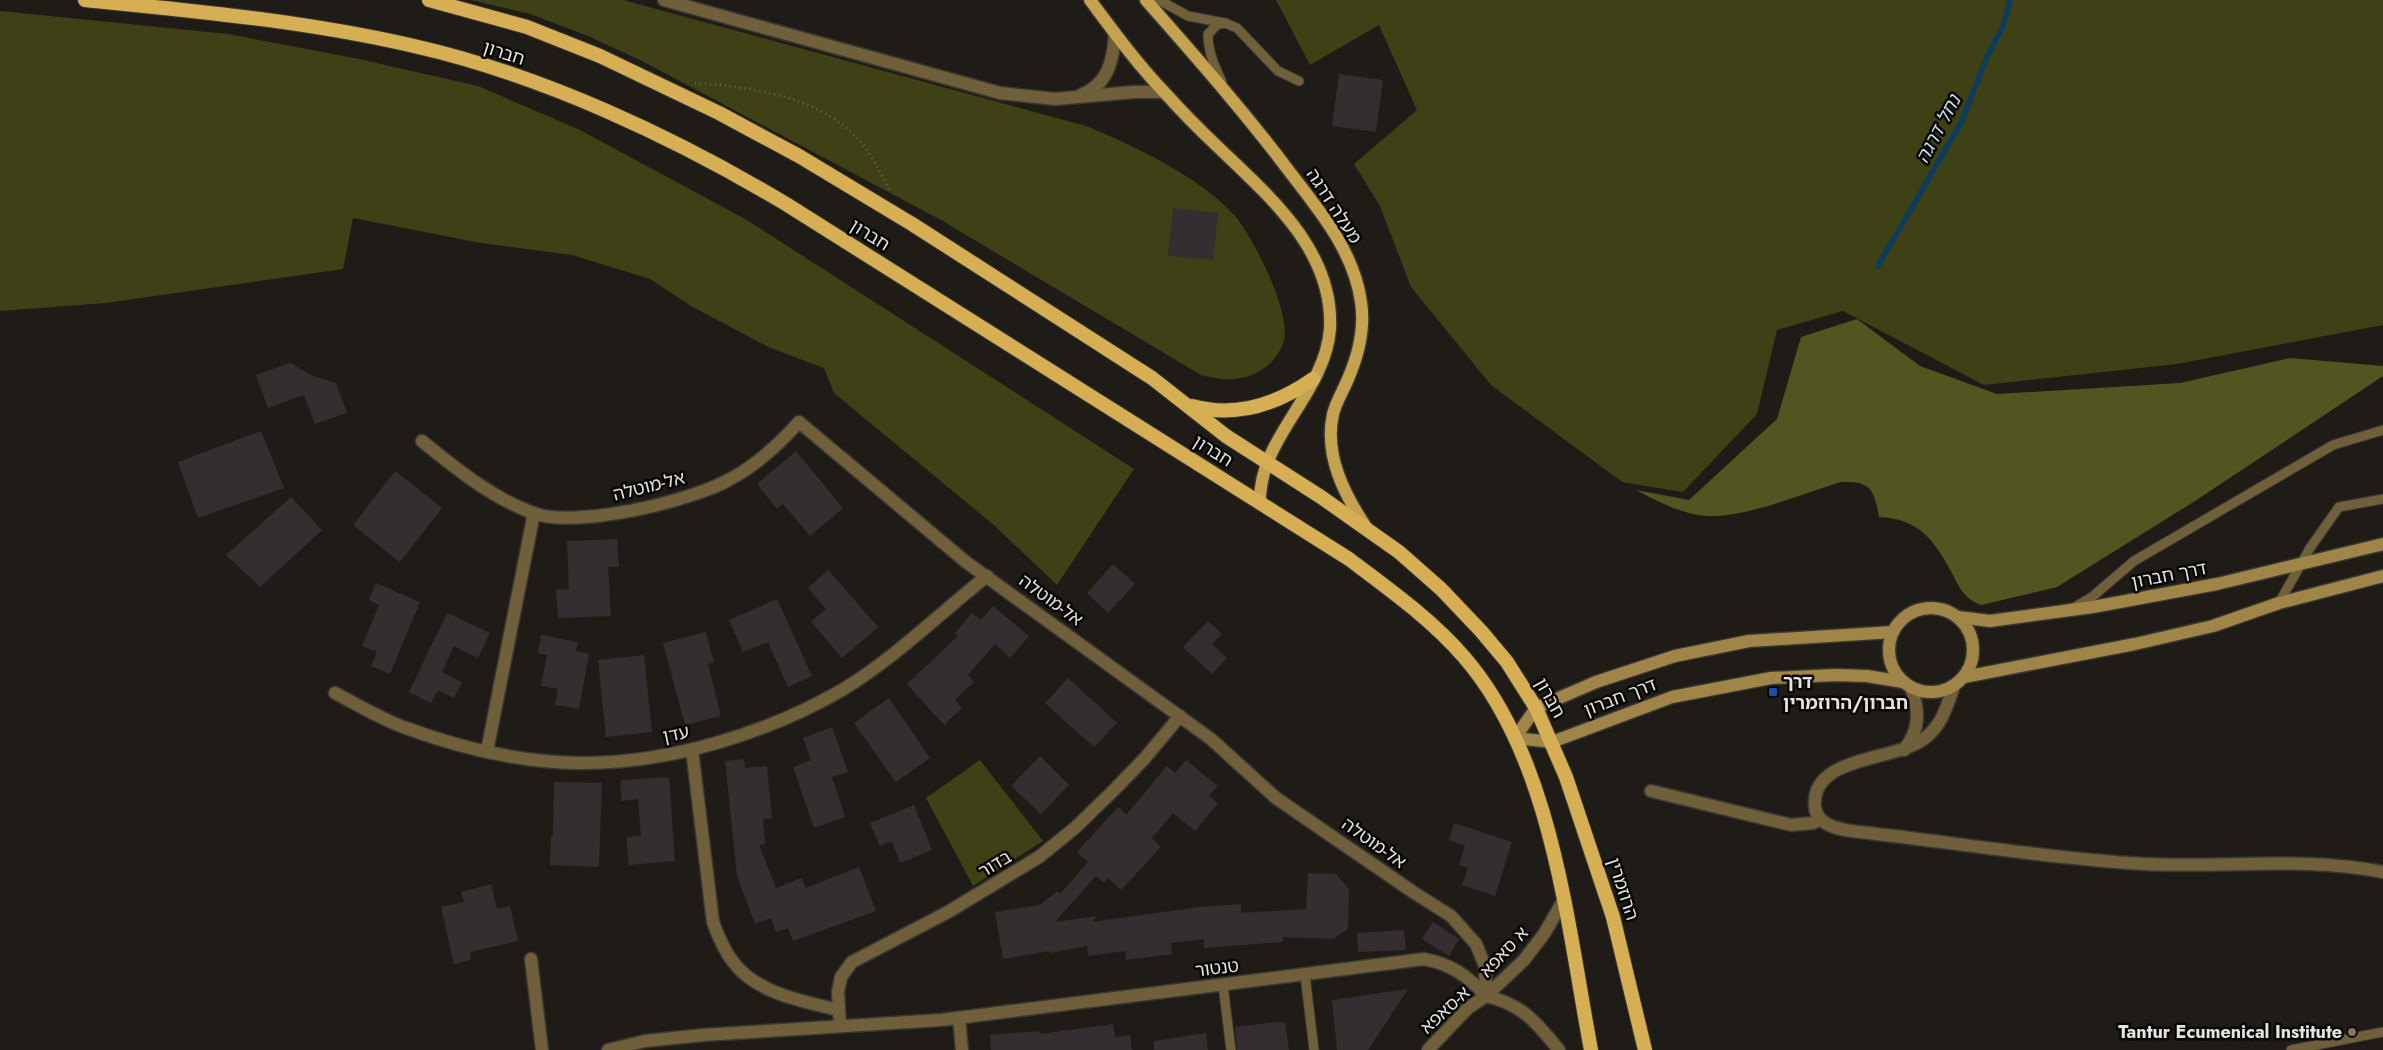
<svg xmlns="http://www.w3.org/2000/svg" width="2383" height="1050" viewBox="0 0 2383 1050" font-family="Jost,'Noto Sans Hebrew',sans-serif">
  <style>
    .green { fill: #3d4115 }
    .forest { fill: #515620 }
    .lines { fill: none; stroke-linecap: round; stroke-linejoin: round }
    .stream { stroke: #0c3c5e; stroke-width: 5.5 }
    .building { fill: #352e31 }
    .service-casing { stroke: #3b3833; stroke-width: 11 }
    .minor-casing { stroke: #3b3833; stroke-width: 15 }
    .tertiary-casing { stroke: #3b3833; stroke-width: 15 }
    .secondary-casing { stroke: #3b3833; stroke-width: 15 }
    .primary-casing { stroke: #3b3833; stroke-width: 15 }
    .trunk-casing { stroke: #3b3833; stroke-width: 16 }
    .path { stroke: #676560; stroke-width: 3; stroke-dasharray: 1 4; stroke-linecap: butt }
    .service { stroke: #6f5f3a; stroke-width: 9 }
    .minor { stroke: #6f5f3a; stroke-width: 12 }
    .tertiary { stroke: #6f5f3a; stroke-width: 12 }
    .secondary { stroke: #9f8547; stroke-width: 12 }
    .primary { stroke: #c5a250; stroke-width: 12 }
    .trunk { stroke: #d6af54; stroke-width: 14 }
    .transit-dot { fill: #1a4fb4; stroke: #080705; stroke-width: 2 }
    .education-dot { fill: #8d6e63; stroke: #080705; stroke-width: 2 }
    .labels { text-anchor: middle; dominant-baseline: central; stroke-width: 5; stroke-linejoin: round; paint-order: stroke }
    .street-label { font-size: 18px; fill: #e5e3df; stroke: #080705 }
    .poi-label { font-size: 18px; font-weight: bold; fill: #e5e3df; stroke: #080705; text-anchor: start }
    .water-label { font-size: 19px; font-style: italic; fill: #c7dbec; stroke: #080705 }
  </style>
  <rect width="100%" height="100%" fill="#1f1c17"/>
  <g class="green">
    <path d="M471,0H623L1086,126C1133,145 1200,177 1234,215C1253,236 1291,312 1284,340C1280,355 1269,367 1256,373C1237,382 1220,380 1201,375L941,220L642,61L588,36L530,14Z"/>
    <polygon points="1276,0 2383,0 2383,325 2177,364 1984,385 1843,311 1777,330 1757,414 1683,492 1622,482 1491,385 1411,287 1380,206 1354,164 1417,110 1379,25 1310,65"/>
    <polygon points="0,11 228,34 359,59 478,86 580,130 747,220 1134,469 1057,585 995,526 834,393 824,368 768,347 691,306 650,279 572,255 481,243 353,218 343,269 106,303 0,311"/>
    <polygon points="980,760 1043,841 973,886 926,798"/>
  </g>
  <path class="forest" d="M1857,319L1920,366L1997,394L2180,383L2290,358L2383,366V376L2195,501L2057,587L1981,605C1966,600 1959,588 1953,575C1934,540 1920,519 1879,517C1874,488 1870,481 1841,482C1804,493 1745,518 1708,516C1683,515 1657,501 1636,490L1689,500L1777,419L1801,337Z"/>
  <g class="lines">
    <polyline class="stream" points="1878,266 1962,121 1986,59 2004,24 2010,0"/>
  </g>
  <g class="building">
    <polygon points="1339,74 1383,80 1376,132 1332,126"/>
    <polygon points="1173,208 1218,213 1213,260 1168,256"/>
    <polygon points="290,363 313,376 336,383 347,413 315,424 304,395 268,408 256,375"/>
    <polygon points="261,431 284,488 198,518 178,462"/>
    <polygon points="796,451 843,508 810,536 783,504 777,509 757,484"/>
    <polygon points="395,471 442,508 400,562 353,525"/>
    <polygon points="291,497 322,530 260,587 226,555"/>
    <polygon points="617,539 619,567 608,567 611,616 558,618 556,590 569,589 567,541"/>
    <polygon points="1113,564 1135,584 1108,613 1087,593"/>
    <polygon points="828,570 878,627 842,658 811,622 826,609 808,588"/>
    <polygon points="376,583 420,602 390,674 371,666 377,652 362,646 379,605 369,600"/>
    <polygon points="777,599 812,676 788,687 768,642 743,652 729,620"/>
    <polygon points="993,606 1029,636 1010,658 995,644 968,675 974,682 955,700 962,708 944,725 907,684 958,636 955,633 972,613 981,620"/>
    <polygon points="447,613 490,633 478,658 454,646 442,672 462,682 454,698 438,690 431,703 409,692"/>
    <polygon points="1208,621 1222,634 1212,644 1227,658 1212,674 1183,647"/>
    <polygon points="706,632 714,662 708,664 721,716 685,725 663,643"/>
    <polygon points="541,635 578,642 576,651 589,654 579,709 555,705 558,689 541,686 547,655 538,653"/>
    <polygon points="644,655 652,732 606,737 598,660"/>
    <polygon points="1068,678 1117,723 1094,747 1045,703"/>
    <polygon points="889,698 930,758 896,782 854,723"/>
    <polygon points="832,727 848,772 832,777 845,817 814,828 793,767 811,760 803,738"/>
    <polygon points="1040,756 1069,785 1041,814 1011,786"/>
    <polygon points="744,759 745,768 767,766 772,818 763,819 765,844 759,845 776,888 802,878 806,888 859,867 876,911 793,941 788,928 776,932 771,918 755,924 737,876 725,761"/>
    <polygon points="1186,760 1218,786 1209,796 1218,803 1195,831 1173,813 1152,838 1161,847 1121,890 1108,878 1104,883 1096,876 1055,922 1097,916 1092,922 1199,907 1241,904 1241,913 1306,909 1308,873 1336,874 1349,889 1348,929 1333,939 1283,937 1283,942 1204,948 1204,939 1171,943 1172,954 1126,960 1125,951 1088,956 1087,946 1050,953 1050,951 1003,959 995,912 1040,905 1058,891 1060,894 1088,862 1077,852 1118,807 1126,815 1167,766 1175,773"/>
    <polygon points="669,777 675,861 629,865 626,837 641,836 638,799 622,801 620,783 622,780"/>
    <polygon points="554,782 602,783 599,867 550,865 551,836 553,836"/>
    <polygon points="914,805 932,850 900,863 892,841 880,846 870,823"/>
    <polygon points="1454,823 1512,842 1495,896 1462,885 1468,868 1459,865 1465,846 1449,840"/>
    <polygon points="491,884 497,909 510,906 518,941 470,952 471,960 454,964 441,907 464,902 461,892"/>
    <polygon points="1433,922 1459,939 1449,956 1422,939"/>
    <polygon points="1404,930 1406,950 1358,952 1357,933"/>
    <polygon points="1408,989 1368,1050 1337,1050 1332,1000"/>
    <polygon points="1277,1022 1285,1023 1289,1050 1237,1050 1235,1027"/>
    <polygon points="1113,1024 1115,1037 1130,1035 1132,1050 991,1050 990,1035 1040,1031 1040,1034"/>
    <polygon points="1206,1033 1208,1050 1154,1050 1154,1041"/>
  </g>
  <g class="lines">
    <g class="service-casing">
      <g id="service">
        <polyline points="1159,0 1188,16 1225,23 1237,28 1278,71 1299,81"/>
        <path d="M1222,82C1214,65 1208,52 1208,34L1217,25L1225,23"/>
        <polyline points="2279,603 2310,548 2339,507 2383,499"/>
        <polyline points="2075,607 2092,597 2134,561 2333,445 2383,430"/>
        <polyline points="1305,975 1314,1050"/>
        <polyline points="1223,985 1231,1050"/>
        <polyline points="2291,1050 2383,1032"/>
      </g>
    </g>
    <g class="minor-casing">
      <g id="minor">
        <polyline points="664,0 1000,93 1055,99 1134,92 1164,92"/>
        <path d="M1081,95C1108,84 1113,62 1115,34"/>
        <path d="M422,441C455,468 492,498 533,513C575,529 694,501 732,478C758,464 780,443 799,422L966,562L1211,739L1276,798L1413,892L1451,916L1476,944L1485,966L1486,996"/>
        <path d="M1954,686C1947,706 1942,725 1925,738C1895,762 1810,755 1815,807C1817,830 1852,831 1869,833C1955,843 2042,857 2129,863C2213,870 2300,855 2383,872"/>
        <path d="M335,693C358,705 381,719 406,728C460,748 521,762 579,763C667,764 766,734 842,690C895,658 939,614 987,576"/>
        <path d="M692,750L713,922C718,936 724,951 734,963C758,994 803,1001 838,1010"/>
        <path d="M1904,750C1920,729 1920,712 1911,688"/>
        <polyline points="487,751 534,513"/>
        <polyline points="1651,791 1791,825 1813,823 1820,819"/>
        <polyline points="531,959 542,1050"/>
        <polyline points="959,1018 962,1050"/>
        <polyline points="840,1026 838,992 841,977 852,962 948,912 1039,857 1076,827 1116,788 1145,758 1180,716"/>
        <path d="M608,1050L645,1041L703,1035L941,1020L1424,959C1451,964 1468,976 1486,996"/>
      </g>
    </g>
    <g class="tertiary-casing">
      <g id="tertiary">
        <path d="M1486,996C1522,1004 1537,1023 1559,1050"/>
        <polyline points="1428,1050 1468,1008 1486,996 1524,960 1544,934 1563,901"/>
      </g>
    </g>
    <g class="secondary-casing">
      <g id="secondary">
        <circle cx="1931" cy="650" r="42"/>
        <polyline points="1958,617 1990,621 2093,607 2217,584 2383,544"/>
        <polyline points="1893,632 1749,641 1675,656 1596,682 1536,708 1515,738 1552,742 1672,697 1771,678 1835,675 1867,676 1903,682"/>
        <polyline points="1964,677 2135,644 2213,626 2279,603 2383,576"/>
      </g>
    </g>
    <g class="primary-casing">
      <g id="primary">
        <path d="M1090,0C1114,32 1138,65 1166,94C1183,113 1201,131 1219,148C1270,197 1334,251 1330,329C1325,394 1259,437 1260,502"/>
        <path d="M1146,0C1195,56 1244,111 1289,171C1319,210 1354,251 1361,302C1365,328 1358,356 1348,379C1343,391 1336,402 1333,414C1324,455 1344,494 1366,527"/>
      </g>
    </g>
    <g class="trunk-casing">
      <g id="trunk">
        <path d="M85,0C195,11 306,21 414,46C542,75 674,137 786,204L1349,559C1389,589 1431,619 1464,657C1552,758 1567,923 1591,1050"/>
        <polyline points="429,0 527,27 600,56 719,113 799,156 912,224 1152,378 1226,436 1321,497 1399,552 1441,589 1481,631 1507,662 1536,708 1566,777 1613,917 1645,1050"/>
        <path d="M1192,406C1236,418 1276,405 1313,379"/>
      </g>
    </g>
    <path class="path" d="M695,83C751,87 820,96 859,140C872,154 881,175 891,192"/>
    <use href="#service" class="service"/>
    <use href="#minor" class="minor"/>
    <use href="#tertiary" class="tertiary"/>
    <use href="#secondary" class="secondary"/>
    <use href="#primary" class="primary"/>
    <use href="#trunk" class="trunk"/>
  </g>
  <rect class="transit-dot" x="1768" y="687" width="10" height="10" rx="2.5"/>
  <circle class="education-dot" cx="2352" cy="1032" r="5"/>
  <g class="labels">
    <g class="street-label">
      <text transform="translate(504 53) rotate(18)">חברון</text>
      <text transform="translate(1334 206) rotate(57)">מעלה דרגה</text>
      <text transform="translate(870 235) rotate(32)">חברון</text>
      <text transform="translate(1213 451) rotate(32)">חברון</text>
      <text transform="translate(649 486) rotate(-14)">אל-מוטלה</text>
      <text transform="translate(2169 575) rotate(-11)">דרך חברון</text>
      <text transform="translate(1051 600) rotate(36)">אל-מוטלה</text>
      <text transform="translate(1620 697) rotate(-21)">דרך חברון</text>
      <text transform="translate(1550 698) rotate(61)">חברון</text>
      <text transform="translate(676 734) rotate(-12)">עדן</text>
      <text transform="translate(1374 843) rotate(35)">אל-מוטלה</text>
      <text transform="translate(995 864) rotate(-31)">בדור</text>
      <text transform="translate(1623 889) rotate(72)">הרוזמרין</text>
      <text transform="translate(1504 952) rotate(-47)">א סאפא</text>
      <text transform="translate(1217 968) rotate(-7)">טנטור</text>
      <text transform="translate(1445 1010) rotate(-43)">א-סאפא</text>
    </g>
    <g class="poi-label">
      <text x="1783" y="682">דרך<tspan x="1783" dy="21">חברון/הרוזמרין</tspan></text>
      <text x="2342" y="1032" text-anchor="end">Tantur Ecumenical Institute</text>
    </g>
    <g class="water-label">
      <text transform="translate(1938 129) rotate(-62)">נחל דרגה</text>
    </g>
  </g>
</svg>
